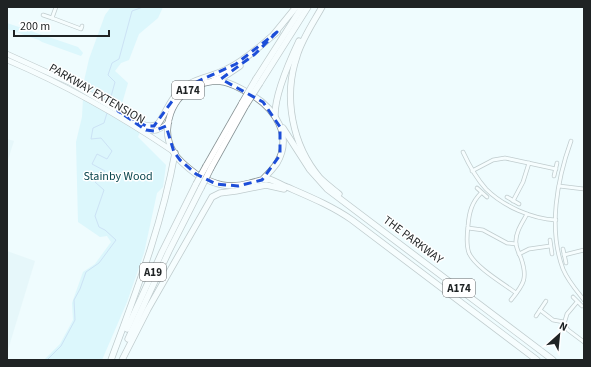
<svg xmlns="http://www.w3.org/2000/svg" width="591" height="367" viewBox="0 0 591 367" font-family="'Source Sans 3',sans-serif">
  <style>
    .built { fill: #dcf2f6 }
    .green { fill: #c5f1fa }
    .lines { fill: none; stroke-linecap: round; stroke-linejoin: round }
    .stream { stroke: #a1c3ea; stroke-width: 1 }
    .street-casing { stroke: #879294; stroke-width: 4.5 }
    .primary-casing { stroke: #879294; stroke-width: 6 }
    .highway-casing { stroke: #879294; stroke-width: 7 }
    .street { stroke: #fff; stroke-width: 3 }
    .primary { stroke: #fff; stroke-width: 5 }
    .highway { stroke: #fff; stroke-width: 5.5 }
    .highway-bridge-casing { stroke: #879294; stroke-width: 7; stroke-linecap: butt }
    .highway-bridge { stroke: #fff; stroke-width: 5.5 }
    .marked { fill: none; stroke: #1d4ed8; stroke-width: 3; stroke-dasharray: 8 5; stroke-linejoin: round }
    .labels { text-anchor: middle; dominant-baseline: central; stroke-width: 3; stroke-linejoin: round; paint-order: stroke }
    .shield { fill: #fff; stroke: #626566; stroke-width: 1 }
    .shield-label { font-size: 11px; font-weight: bold; fill: #1f2324 }
    .street-label { font-size: 12px; fill: #1f2324; stroke: #fff }
    .park-label { font-size: 12px; fill: #0a464e; stroke: #fff }
  </style>
  <rect width="100%" height="100%" fill="#effcfe"/>
  <g class="built">
    <polygon points="7,139 14,141 7,163"/>
    <polygon points="7,251 35,261 7,353"/>
  </g>
  <g class="green">
    <polygon points="111,7 163,7 158,18 139,34 129,60 121,63 115,71 128,83 121,107 145,118 138,137 166,165 163,187 157,193 144,253 127,302 102,360 44,360 60,344 73,320 72,303 83,272 95,264 111,242 107,236 100,237 78,222 76,142 82,117 84,81 89,59 105,15"/>
    <polygon points="7,23 78,47 83,53 81,56 42,42 39,40 7,29"/>
  </g>
  <g class="lines">
    <g class="stream">
      <polyline points="109,104 115,82 108,75 112,63 119,59 132,11 143,7"/>
      <polyline points="47,360 61,346 75,320 74,300 80,289 86,272 99,263 116,240 105,230 99,227 95,216 104,190 95,182 105,171 92,164 97,154 107,159 112,151 101,138 91,139 93,128 104,123 107,113"/>
    </g>
    <g class="street-casing">
      <g id="street">
        <polyline points="56,7 52,18 81,29 82,26"/>
        <polyline points="43,15 52,18"/>
        <path d="M571,141C557,180 548,229 563,269C568,281 576,290 584,300"/>
        <path d="M463,152C469,165 476,178 486,189C503,206 532,219 556,220"/>
        <polyline points="472,171 493,160 505,158 556,169"/>
        <polyline points="554,176 557,163"/>
        <polyline points="559,186 584,189"/>
        <polyline points="477,188 487,197"/>
        <path d="M481,193C472,202 469,212 468,226C467,234 466,245 469,253C475,267 504,284 516,293"/>
        <polyline points="507,197 519,204"/>
        <polyline points="513,201 523,182 529,163"/>
        <polyline points="468,228 483,230 507,243 516,244"/>
        <polyline points="550,240 552,254"/>
        <polyline points="563,249 566,263"/>
        <polyline points="519,254 529,249 550,246"/>
        <polyline points="564,255 584,250"/>
        <polyline points="573,297 582,306"/>
        <path d="M511,300C524,284 528,278 521,258C519,253 516,248 516,243C515,233 522,223 527,214"/>
        <polyline points="577,302 567,314 564,324 568,330 584,342"/>
        <polyline points="540,310 553,320 564,322"/>
        <polyline points="536,316 546,301"/>
      </g>
    </g>
    <g class="primary-casing">
      <g id="primary">
        <polyline points="7,54 71,83 120,112"/>
        <path d="M7,60C66,85 121,116 174,152"/>
        <path d="M137,124C151,133 156,134 169,122"/>
      </g>
    </g>
    <g class="highway-casing">
      <g id="highway">
        <path d="M322,7C313,23 302,39 297,56C283,97 292,145 320,178C326,184 333,189 339,194"/>
        <polyline points="274,34 296,7"/>
        <polyline points="256,79 302,7"/>
        <polyline points="214,80 225,76 240,66"/>
        <polyline points="260,83 308,7"/>
        <path d="M118,111C130,117 145,131 158,124C166,113 170,99 180,90C194,78 212,77 227,69C246,60 261,45 277,32"/>
        <path d="M275,115C275,95 290,60 299,41"/>
        <polyline points="283,128 310,170 327,189 553,360"/>
        <polyline points="206,166 242,103"/>
        <polyline points="211,168 246,105"/>
        <path d="M263,179C268,174 273,169 277,163C293,136 275,109 252,95C243,90 234,84 224,82C216,80 206,82 198,85C172,95 159,128 174,153C179,161 188,168 196,174C215,185 229,189 250,183C256,182 262,179 268,179C274,180 281,185 287,187C310,197 332,206 352,220L537,360"/>
        <polyline points="127,329 162,252 196,184"/>
        <polyline points="128,339 169,251 201,188"/>
        <path d="M111,360C136,292 162,225 175,153"/>
        <polyline points="122,360 148,309 212,197 220,193 236,191 266,185 284,189"/>
      </g>
    </g>
    <use href="#street" class="street"/>
    <use href="#primary" class="primary"/>
    <use href="#highway" class="highway"/>
    <g class="highway-bridge-casing">
      <g id="highway-bridge">
        <polyline points="242,103 256,79"/>
        <polyline points="246,105 260,83"/>
        <polyline points="196,184 206,166"/>
        <polyline points="201,188 211,168"/>
      </g>
    </g>
    <use href="#highway-bridge" class="highway-bridge"/>
  </g>
  <path d="M0 0H591V367H0ZM277,32L255,54L221,79L263,102L280,127V155L262,180L238,186L216,184L196,174L180,160L174,152L166,126L154,131L146,130L118,111L146,126H154L181,89L236,64Z" fill="#effcfe" fill-opacity=".55" fill-rule="evenodd"/>
  <path class="marked" d="M277,32L255,54L221,79L263,102L280,127V155L262,180L238,186L216,184L196,174L180,160L174,152L166,126L154,131L146,130L118,111L146,126H154L181,89L236,64Z"/>
  <g class="labels">
    <g class="shield">
      <rect x="172" y="81" width="32" height="18" rx="3"/>
      <rect x="140" y="263" width="26" height="18" rx="3"/>
      <rect x="443" y="279" width="32" height="18" rx="3"/>
    </g>
    <g class="shield-label">
      <text x="188" y="90">A174</text>
      <text x="153" y="272">A19</text>
      <text x="459" y="288">A174</text>
    </g>
    <g class="street-label">
      <text transform="translate(97 94) rotate(30)">PARKWAY EXTENSION</text>
      <text transform="translate(413 240) rotate(37)">THE PARKWAY</text>
    </g>
    <g class="park-label">
      <text x="118" y="176">Stainby Wood</text>
    </g>
  </g>
  <rect width="591" height="367" fill="none" stroke="#1f2324" stroke-width="16"/>
  <g transform="translate(559 335) rotate(27)" stroke="#ffffff" stroke-width="3" paint-order="stroke">
  <path d="M0-3L7 15L0 10L-7 15Z" fill="#1f2324"/>
  <text y="-6" font-size="11" font-weight="bold" text-anchor="middle" fill="#1f2324">N</text>
  </g>
  <path d="M14 30v6h95v-6" fill="none" stroke="#1f2324" stroke-width="2"/>
  <text x="20" y="30" font-size="12" fill="#1f2324" stroke="#ffffff" stroke-width="3" paint-order="stroke">200 m</text>
</svg>
